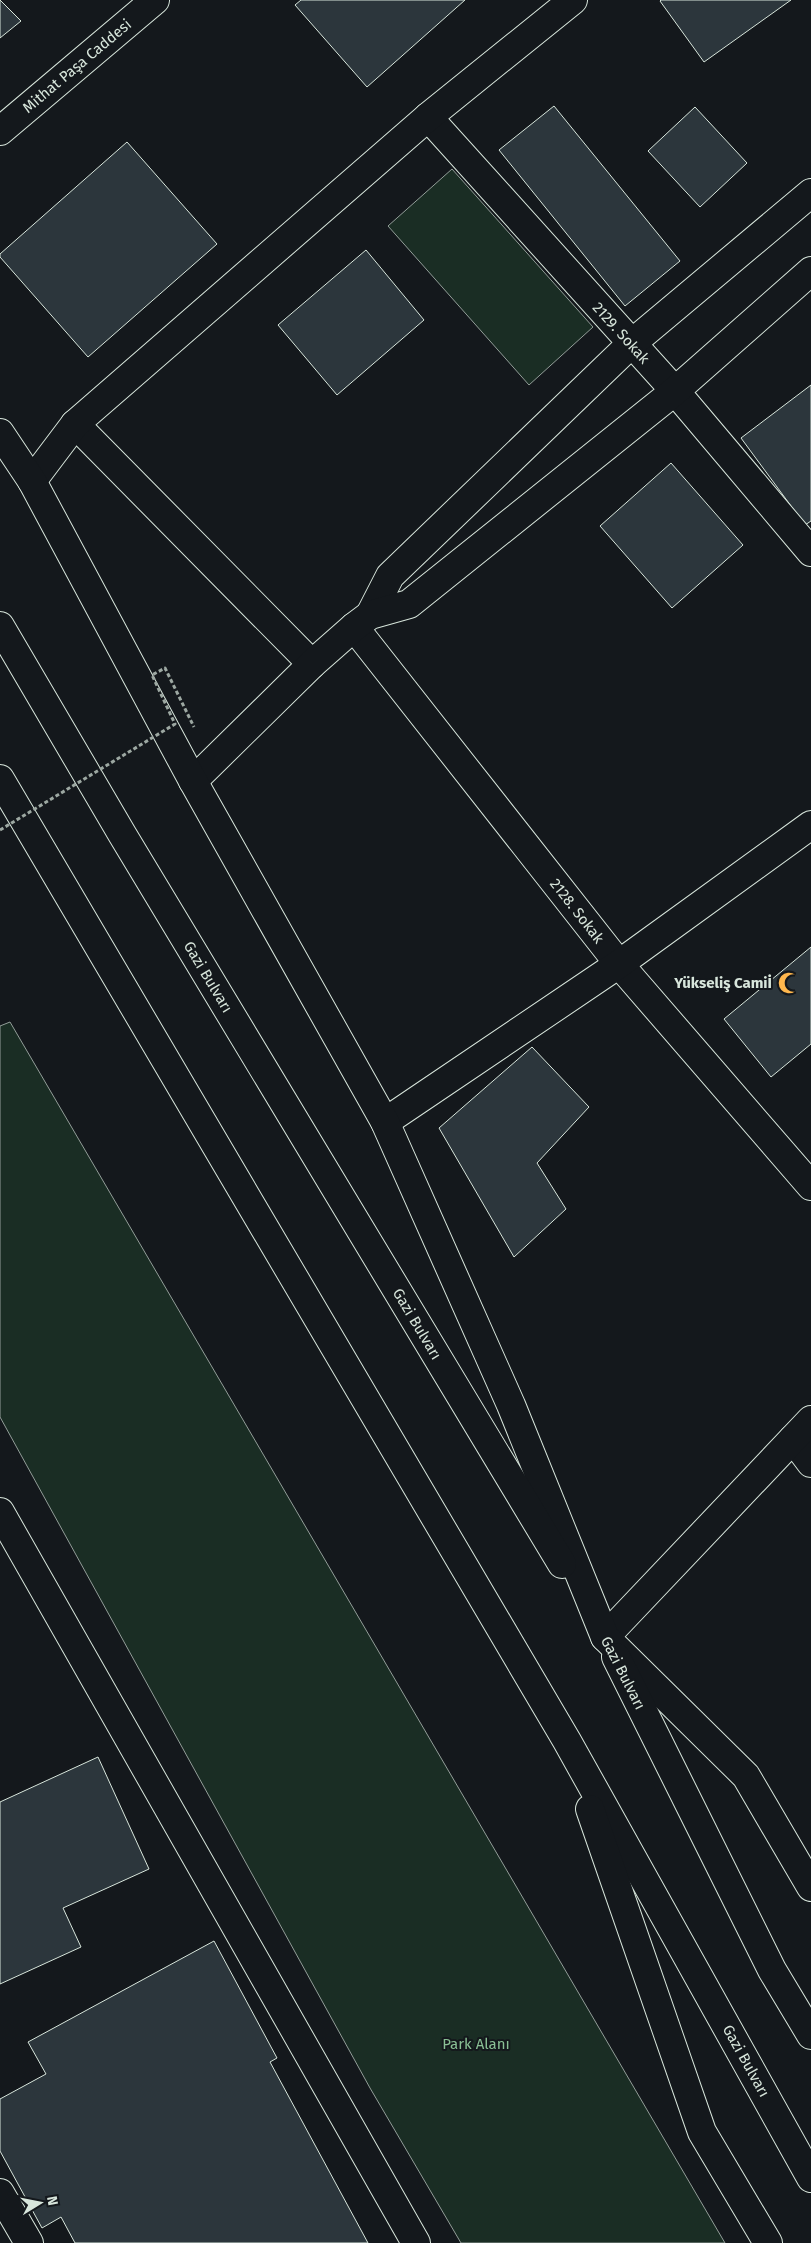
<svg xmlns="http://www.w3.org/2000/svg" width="811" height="2243" viewBox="0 0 811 2243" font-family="'Fira Sans',sans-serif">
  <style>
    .green { fill: #1a2d24; stroke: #939e99 }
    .building { fill: #2c363c; stroke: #d8e6dc }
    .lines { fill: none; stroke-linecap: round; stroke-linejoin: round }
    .minor-casing { stroke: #d8e6dc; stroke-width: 30 }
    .tertiary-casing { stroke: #d8e6dc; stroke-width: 30 }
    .trunk-casing { stroke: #d8e6dc; stroke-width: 30 }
    .minor { stroke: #14181c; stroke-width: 28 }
    .tertiary { stroke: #14181c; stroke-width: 28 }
    .trunk { stroke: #14181c; stroke-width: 28 }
    .path-bridge { stroke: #9da8a2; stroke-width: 3; stroke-dasharray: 4 2.5; stroke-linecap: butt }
    .labels { text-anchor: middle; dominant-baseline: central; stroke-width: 4; stroke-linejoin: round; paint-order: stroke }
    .street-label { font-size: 15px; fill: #d8e6dc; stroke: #14181c }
    .poi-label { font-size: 15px; font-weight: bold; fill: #d8e6dc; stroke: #14181c; text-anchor: end }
    .park-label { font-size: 15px; fill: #8ac095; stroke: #14181c }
  </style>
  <rect width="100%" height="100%" fill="#14181c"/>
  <g class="green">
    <polygon points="452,169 593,327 529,385 388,226"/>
    <polygon points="10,1022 725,2243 461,2243 370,2088 0,1417 0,1026"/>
  </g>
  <g class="building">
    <polygon points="0,0 21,21 0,38"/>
    <polygon points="301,0 465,0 367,87 295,5"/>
    <polygon points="661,0 791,0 704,62 660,1"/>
    <polygon points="554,106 680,261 625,306 499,150"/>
    <polygon points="695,107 747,163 700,207 648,151"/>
    <polygon points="127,142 217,244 88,357 0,257 0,254"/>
    <polygon points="366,250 424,320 337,395 278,325"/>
    <polygon points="811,385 811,521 805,525 741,438"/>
    <polygon points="671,463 743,545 672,608 600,526"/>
    <polygon points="811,947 811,1044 771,1077 724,1019"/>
    <polygon points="532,1047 589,1107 537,1163 566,1209 514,1257 439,1128"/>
    <polygon points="98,1757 149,1869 63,1908 81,1947 0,1984 0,1802"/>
    <polygon points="214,1941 277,2058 270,2062 368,2243 75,2243 61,2217 42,2228 0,2151 0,2099 46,2074 28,2042"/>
  </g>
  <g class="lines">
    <g class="minor-casing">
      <g id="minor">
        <polyline points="428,117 675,391 811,552"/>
        <polyline points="75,424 312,664"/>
        <polyline points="32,481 75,424 428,117 573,0"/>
        <polyline points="370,615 390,576 631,344 811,193"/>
        <polyline points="354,627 619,964 811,1186"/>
        <polyline points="193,781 312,664 354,627 370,615 409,604 675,391 811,271"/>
        <polyline points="385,1122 619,964 811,825"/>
        <polyline points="793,1439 811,1463"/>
        <polyline points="0,1512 416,2243"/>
        <polyline points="605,1637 811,1420"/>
        <polyline points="0,2193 29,2243"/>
      </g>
    </g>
    <g class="tertiary-casing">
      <polyline id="tertiary" points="0,131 155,0"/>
    </g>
    <g class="trunk-casing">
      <g id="trunk">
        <polyline points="0,433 32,481 193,781 385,1122 511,1405 605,1637 746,1776 811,1887"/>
        <polyline points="0,626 122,834 562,1564"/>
        <polyline points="0,779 567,1741 811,2178"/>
        <polyline points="616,1657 772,1970 811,2035"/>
        <polyline points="590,1809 702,2132 768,2243"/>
      </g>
    </g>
    <use href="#minor" class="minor"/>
    <use href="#tertiary" class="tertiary"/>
    <use href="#trunk" class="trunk"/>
    <polyline class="path-bridge" points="0,830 175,724 152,675 165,668 194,727"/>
  </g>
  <defs>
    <g id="mosque-bare" transform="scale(1.725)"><path d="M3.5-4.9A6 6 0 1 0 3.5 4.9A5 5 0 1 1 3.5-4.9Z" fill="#ffb74d" stroke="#14181c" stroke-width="2.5" paint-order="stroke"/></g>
  </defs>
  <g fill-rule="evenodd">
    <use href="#mosque-bare" x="789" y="983"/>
  </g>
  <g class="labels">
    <g class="street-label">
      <text transform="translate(77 66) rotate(-40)">Mithat Paşa Caddesi</text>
      <text transform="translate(621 333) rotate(48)">2129. Sokak</text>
      <text transform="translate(577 911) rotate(52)">2128. Sokak</text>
      <text transform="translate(208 977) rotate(59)">Gazi Bulvarı</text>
      <text transform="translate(417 1324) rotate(59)">Gazi Bulvarı</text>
      <text transform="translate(623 1673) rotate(63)">Gazi Bulvarı</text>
      <text transform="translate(746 2061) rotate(61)">Gazi Bulvarı</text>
    </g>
    <g class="poi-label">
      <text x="772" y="983">Yükseliş Camiİ</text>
    </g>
    <g class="park-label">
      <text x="476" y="2044">Park Alanı</text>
    </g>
  </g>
  <g transform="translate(40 2203) rotate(80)" stroke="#14181c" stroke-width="4" paint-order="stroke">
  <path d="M0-4L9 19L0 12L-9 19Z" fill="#d8e6dc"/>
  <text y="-8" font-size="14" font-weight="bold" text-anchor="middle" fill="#d8e6dc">N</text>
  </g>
</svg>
